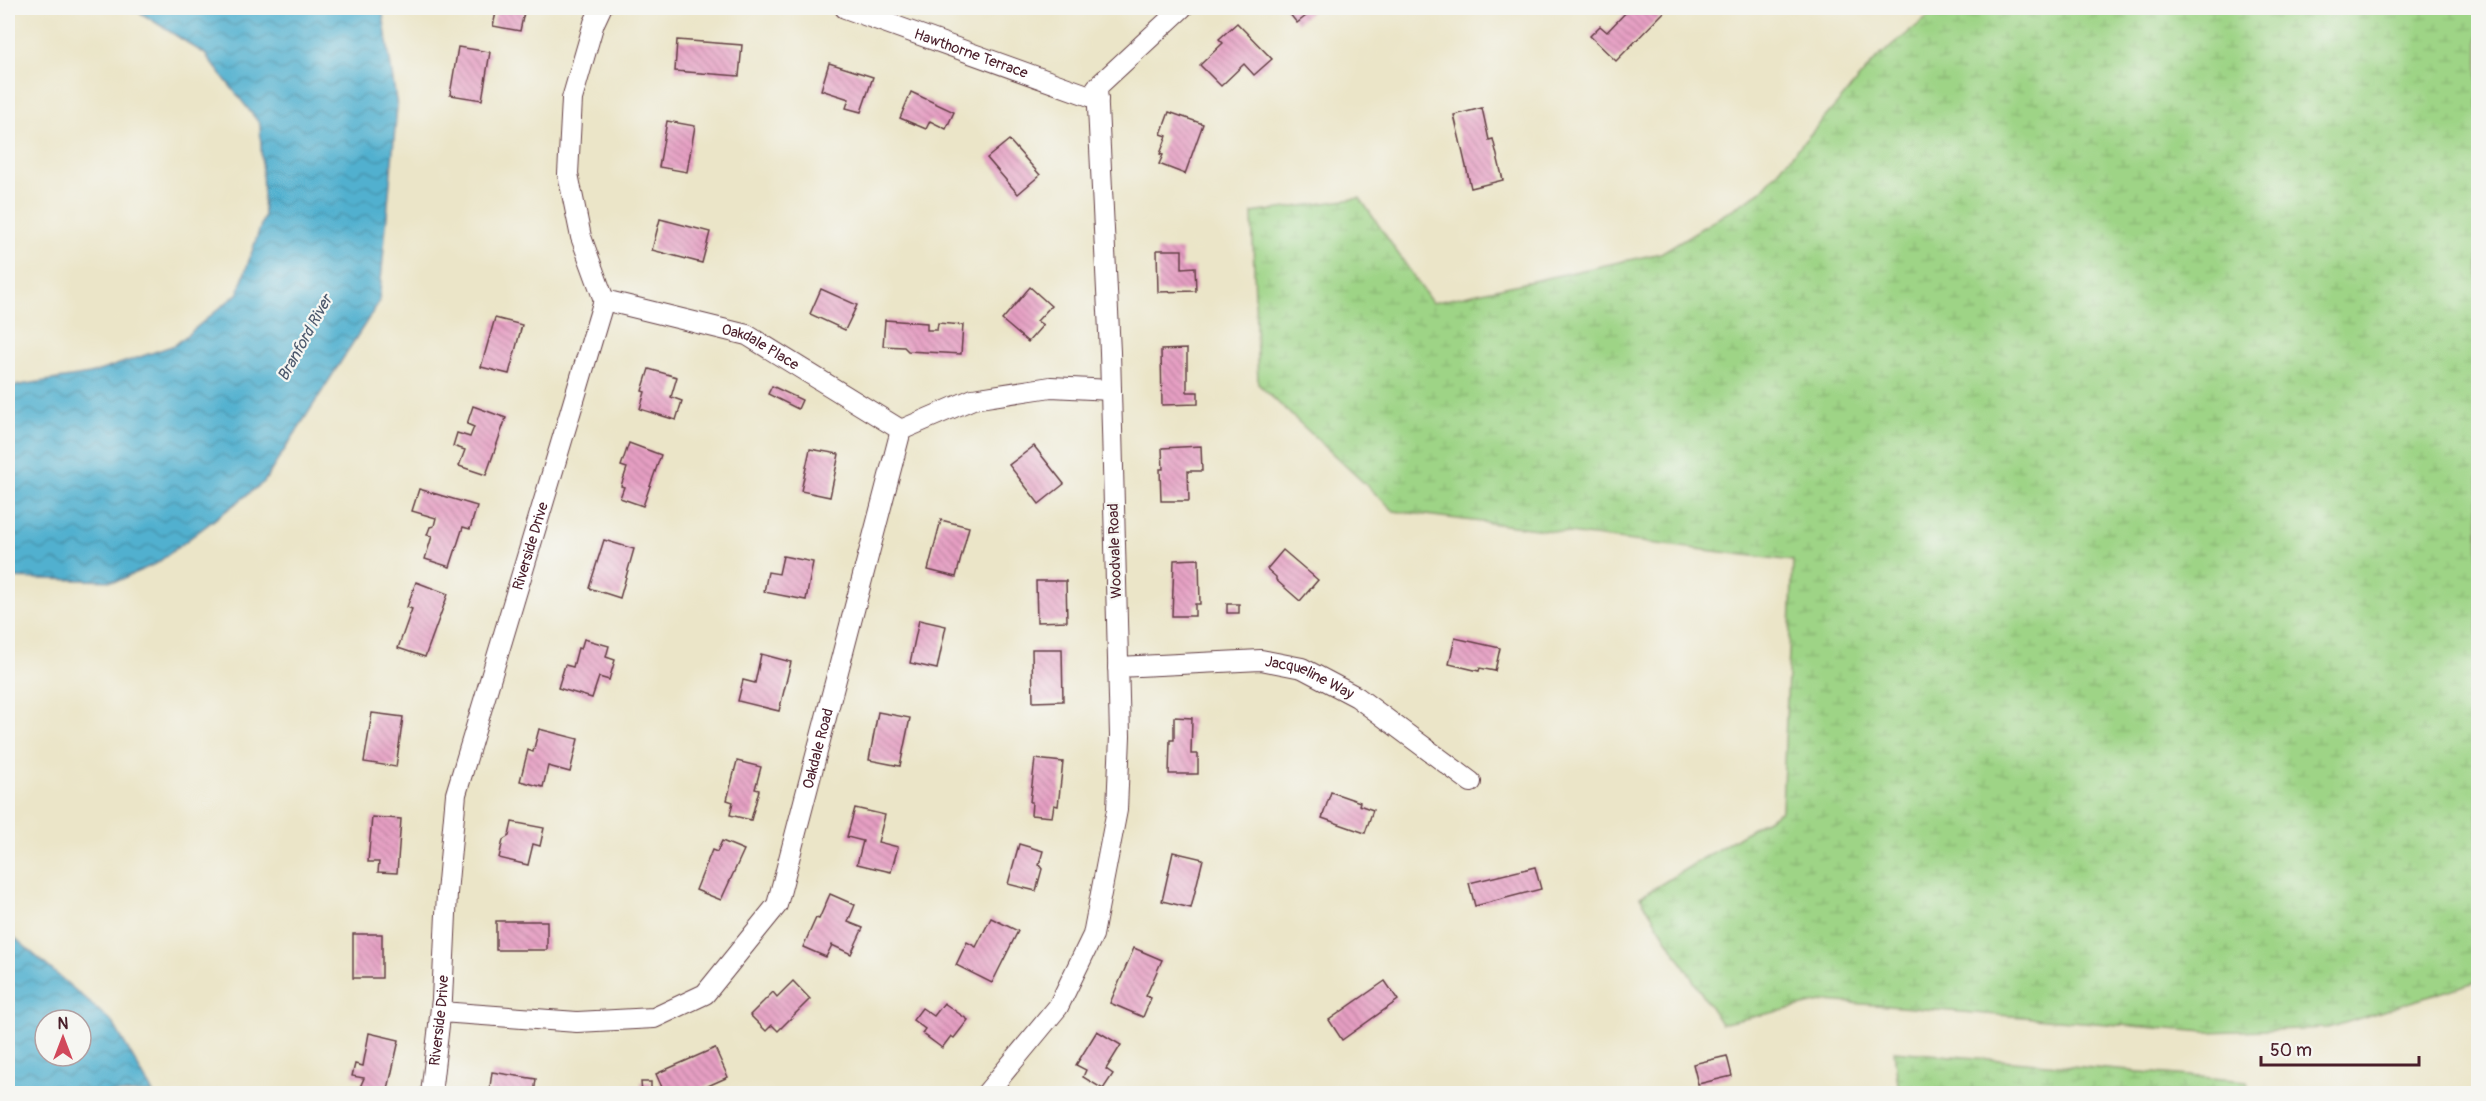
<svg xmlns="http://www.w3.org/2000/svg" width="2486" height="1101" viewBox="0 0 2486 1101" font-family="Pangolin,sans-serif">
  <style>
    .wetland { fill: url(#wetland-marsh); stroke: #747a58; stroke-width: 1.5 }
    .water { fill: url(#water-waves); stroke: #4e687d; stroke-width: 1.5; fill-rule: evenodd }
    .building { fill: url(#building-back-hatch) }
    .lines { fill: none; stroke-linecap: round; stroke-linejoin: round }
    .street-casing { stroke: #623d43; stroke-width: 22 }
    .street { stroke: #fff; stroke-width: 20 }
    .labels { text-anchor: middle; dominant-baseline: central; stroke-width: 4.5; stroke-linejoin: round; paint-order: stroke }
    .street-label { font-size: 15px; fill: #4a1f2b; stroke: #f6f6f2 }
    .water-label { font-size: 16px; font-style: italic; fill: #4d596d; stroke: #f6f6f2 }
  </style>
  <defs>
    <pattern id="wetland-marsh" width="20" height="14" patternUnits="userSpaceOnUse" patternTransform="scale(1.5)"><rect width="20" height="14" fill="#9ed486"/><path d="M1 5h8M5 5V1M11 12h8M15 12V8" fill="none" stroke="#8ab674"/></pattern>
    <pattern id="water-waves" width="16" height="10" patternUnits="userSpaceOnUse" patternTransform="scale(1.5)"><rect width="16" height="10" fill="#51b0cf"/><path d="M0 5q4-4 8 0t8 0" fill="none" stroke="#458fa8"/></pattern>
    <pattern id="building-back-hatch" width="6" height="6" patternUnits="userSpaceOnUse" patternTransform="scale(1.5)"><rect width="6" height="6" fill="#e69fc3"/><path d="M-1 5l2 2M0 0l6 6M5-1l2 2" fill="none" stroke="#bc819f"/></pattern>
  </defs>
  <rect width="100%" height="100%" fill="#f6f6f2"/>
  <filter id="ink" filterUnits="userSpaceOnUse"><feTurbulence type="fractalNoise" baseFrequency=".0167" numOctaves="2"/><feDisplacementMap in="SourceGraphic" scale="12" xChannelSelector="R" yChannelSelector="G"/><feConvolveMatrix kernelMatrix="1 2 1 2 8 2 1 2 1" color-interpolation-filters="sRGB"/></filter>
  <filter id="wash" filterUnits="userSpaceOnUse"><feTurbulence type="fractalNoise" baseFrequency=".008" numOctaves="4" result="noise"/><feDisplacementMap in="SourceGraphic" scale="24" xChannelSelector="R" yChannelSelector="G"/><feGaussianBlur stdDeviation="1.35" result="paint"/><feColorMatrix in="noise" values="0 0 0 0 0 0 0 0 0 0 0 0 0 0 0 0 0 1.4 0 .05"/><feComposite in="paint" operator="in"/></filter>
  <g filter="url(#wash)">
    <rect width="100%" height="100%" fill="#ebe5c8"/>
    <g class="wetland">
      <polygon points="1939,8 2478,8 2478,981 2329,1028 2206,1032 1826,1001 1721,1024 1640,897 1782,810 1793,561 1394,511 1258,384 1252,213 1360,198 1432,303 1661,253 1759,193 1877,58"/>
      <polygon points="1894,1051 2247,1081 2249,1093 1899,1093"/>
    </g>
    <g class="water">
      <polygon points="133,8 382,8 397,107 379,302 264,482 157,563 118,581 8,578 8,387 90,374 175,345 238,293 264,216 260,124 205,54"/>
      <path d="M8,932L113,1023L153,1093H8ZM45,1020H81V1056H45Z"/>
    </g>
    <g id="blocks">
      <g class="building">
        <polygon points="497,8 525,8 520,31 493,26"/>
        <polygon points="1285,8 1316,8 1297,23"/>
        <polygon points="1630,8 1668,8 1616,61 1590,36 1600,26 1607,32"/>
        <polygon points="1237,23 1272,59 1254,75 1244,64 1221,86 1200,65 1223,43 1219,39"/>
        <polygon points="677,40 742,45 739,76 675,71"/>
        <polygon points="458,47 490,52 482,100 450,95"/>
        <polygon points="829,63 873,77 861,112 846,108 849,99 821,90"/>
        <polygon points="911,92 954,112 946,129 930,121 926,129 900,118"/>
        <polygon points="1482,108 1489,140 1493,139 1503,180 1471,188 1454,115"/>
        <polygon points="1169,112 1203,124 1185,174 1159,164 1163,155 1160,154 1167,136 1161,134"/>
        <polygon points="667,121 695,126 687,172 659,167"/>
        <polygon points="1009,140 1040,175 1018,194 987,158"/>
        <polygon points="660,219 710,232 702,263 652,250"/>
        <polygon points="1157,250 1182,250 1182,268 1195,267 1196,291 1158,292"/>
        <polygon points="1030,287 1051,306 1037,321 1043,325 1028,342 1002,320"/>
        <polygon points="821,289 857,305 845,330 810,314"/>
        <polygon points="495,318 522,325 509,374 481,367"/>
        <polygon points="885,320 927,323 927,330 937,330 938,323 963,325 961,354 908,351 904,347 883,346"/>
        <polygon points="1187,349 1187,392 1198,392 1198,404 1162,405 1161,350"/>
        <polygon points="649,369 677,377 671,397 682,401 676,420 640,409 645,392 642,391"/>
        <polygon points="772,386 802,400 798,409 768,394"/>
        <polygon points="473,406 506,418 486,475 459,466 465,450 453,446 457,433 470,437 474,427 467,424"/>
        <polygon points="629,443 661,455 643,506 620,498 624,487 621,486 627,468 621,466"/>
        <polygon points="1034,446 1064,484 1039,504 1009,465"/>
        <polygon points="1201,446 1202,471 1188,471 1189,501 1161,501 1160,469 1163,469 1162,448"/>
        <polygon points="810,449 839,454 830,497 801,491"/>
        <polygon points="419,489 477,506 470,529 463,527 450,567 425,559 432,536 427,535 430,527 434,526 436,518 412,511"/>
        <polygon points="941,520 969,527 956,577 928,570"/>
        <polygon points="604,540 634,549 620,598 589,588"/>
        <polygon points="1283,550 1318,580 1300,601 1276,580 1276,577 1267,569"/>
        <polygon points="783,556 813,562 806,600 764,592 768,572 779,574"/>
        <polygon points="1199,559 1200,604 1195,604 1195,616 1172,616 1174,560"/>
        <polygon points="1036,581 1066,581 1067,621 1037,622"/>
        <polygon points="416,582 448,594 425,657 398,648 412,609 407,607"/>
        <rect x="1227" y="604" width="12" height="9"/>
        <polygon points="919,620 946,626 937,669 910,663"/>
        <polygon points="1455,638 1500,648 1495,671 1480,668 1479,671 1449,664"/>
        <polygon points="584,639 609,646 606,657 615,660 609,680 599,677 592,698 558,688 565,665 573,667 578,648 581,649"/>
        <polygon points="1032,649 1062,649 1063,701 1033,702"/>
        <polygon points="761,654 791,662 779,711 738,701 743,680 755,683"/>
        <polygon points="878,712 910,718 900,766 869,760"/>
        <polygon points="372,713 403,717 396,767 364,762"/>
        <polygon points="1174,717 1192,718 1191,754 1198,754 1198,774 1169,774 1170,740 1174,740"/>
        <polygon points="539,729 578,739 570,772 548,766 543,787 520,781 528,750 533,752"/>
        <polygon points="1035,759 1063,762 1058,806 1054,805 1052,817 1031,815 1032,802 1030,802"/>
        <polygon points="737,761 761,767 755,789 759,790 751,820 730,815 733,802 727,800"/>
        <polygon points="1331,792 1360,802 1359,805 1373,810 1365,833 1322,818"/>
        <polygon points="855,808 885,815 878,842 898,847 891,872 857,864 863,841 847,837"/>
        <polygon points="372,817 401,819 397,873 378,872 379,862 368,862"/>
        <polygon points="512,822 544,828 540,846 533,844 528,865 499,858 503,840 509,836"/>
        <polygon points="722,841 744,850 721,900 696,890 712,850 717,852"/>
        <polygon points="1019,844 1043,851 1039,865 1042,869 1036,891 1008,884"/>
        <polygon points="1173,852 1203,859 1191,908 1162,901"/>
        <polygon points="1535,867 1541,889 1475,906 1469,883"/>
        <polygon points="830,894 855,905 848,922 863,928 851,954 832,945 826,957 803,947 816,918 819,919"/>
        <polygon points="991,918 1018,931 992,983 956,965 967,942 976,947"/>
        <rect x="496" y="921" width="51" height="29"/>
        <rect x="353" y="934" width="29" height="44"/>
        <polygon points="1134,948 1162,960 1146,996 1151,998 1143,1017 1110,1003"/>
        <polygon points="793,981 810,999 778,1031 772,1025 766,1031 750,1015 773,992 777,997"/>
        <polygon points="1385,981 1398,1000 1342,1040 1329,1020"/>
        <polygon points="944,1003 968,1020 954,1038 951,1036 942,1048 922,1033 925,1029 913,1020 922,1008 934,1016"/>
        <polygon points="1097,1031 1121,1045 1106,1069 1113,1074 1103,1089 1083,1077 1086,1070 1076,1065"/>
        <polygon points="369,1033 399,1040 387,1094 357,1094 364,1078 352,1076 355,1064 363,1066"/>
        <polygon points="715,1048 728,1077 690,1094 665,1094 656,1074"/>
        <polygon points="1727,1056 1732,1076 1698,1084 1693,1064"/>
        <polygon points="492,1072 536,1079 534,1094 489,1094"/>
        <polygon points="641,1082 651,1082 651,1094 642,1094"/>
      </g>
    </g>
  </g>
  <g filter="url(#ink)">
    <use href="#blocks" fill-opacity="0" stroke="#623d43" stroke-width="1.5"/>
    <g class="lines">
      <g class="street-casing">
        <g id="street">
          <path id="s1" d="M845,8L1098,99"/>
          <path id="s2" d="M604,300L747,335L901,430"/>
          <path id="s3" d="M1118,667L1261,660L1302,668L1357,697L1471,782"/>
          <path id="s4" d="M441,1012L577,1022L654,1018L705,994L777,905L901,430L973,399L1051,387L1111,390"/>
          <path id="s5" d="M431,1094L442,999L447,893L456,794L604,300L581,237L568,174L572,99L594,23L601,8"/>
          <polyline points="986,1094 1058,1007 1093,935 1117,810 1120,736 1110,352 1097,87 1182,8"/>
        </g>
      </g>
      <use href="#street" class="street"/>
    </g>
  </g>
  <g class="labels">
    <g class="street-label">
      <text stroke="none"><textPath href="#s1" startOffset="134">Hawthorne Terrace</textPath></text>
      <text stroke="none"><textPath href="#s2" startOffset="164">Oakdale Place</textPath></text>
      <text stroke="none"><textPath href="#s5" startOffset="560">Riverside Drive</textPath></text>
      <text transform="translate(1115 551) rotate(-92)">Woodvale Road</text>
      <text stroke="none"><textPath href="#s3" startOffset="195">Jacqueline Way</textPath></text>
      <text stroke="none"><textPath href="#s4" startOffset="546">Oakdale Road</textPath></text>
      <text stroke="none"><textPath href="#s5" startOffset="74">Riverside Drive</textPath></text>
    </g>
    <g class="water-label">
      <text transform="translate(305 338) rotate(-61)">Branford River</text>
    </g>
  </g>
  <rect width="2486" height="1101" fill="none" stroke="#f6f6f2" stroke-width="30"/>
  <g transform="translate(63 1038)"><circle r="28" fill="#f6f6f2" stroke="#b1a0a2" stroke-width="1.5"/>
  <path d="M0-4.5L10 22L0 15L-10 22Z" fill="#d1495b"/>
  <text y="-9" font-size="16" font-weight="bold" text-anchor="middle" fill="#4a1f2b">N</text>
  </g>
  <path d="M2261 1056v9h158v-9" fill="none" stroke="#4a1f2b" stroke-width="3"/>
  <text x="2270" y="1056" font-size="18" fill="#4a1f2b" stroke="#f6f6f2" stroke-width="4.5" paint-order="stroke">50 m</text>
</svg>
